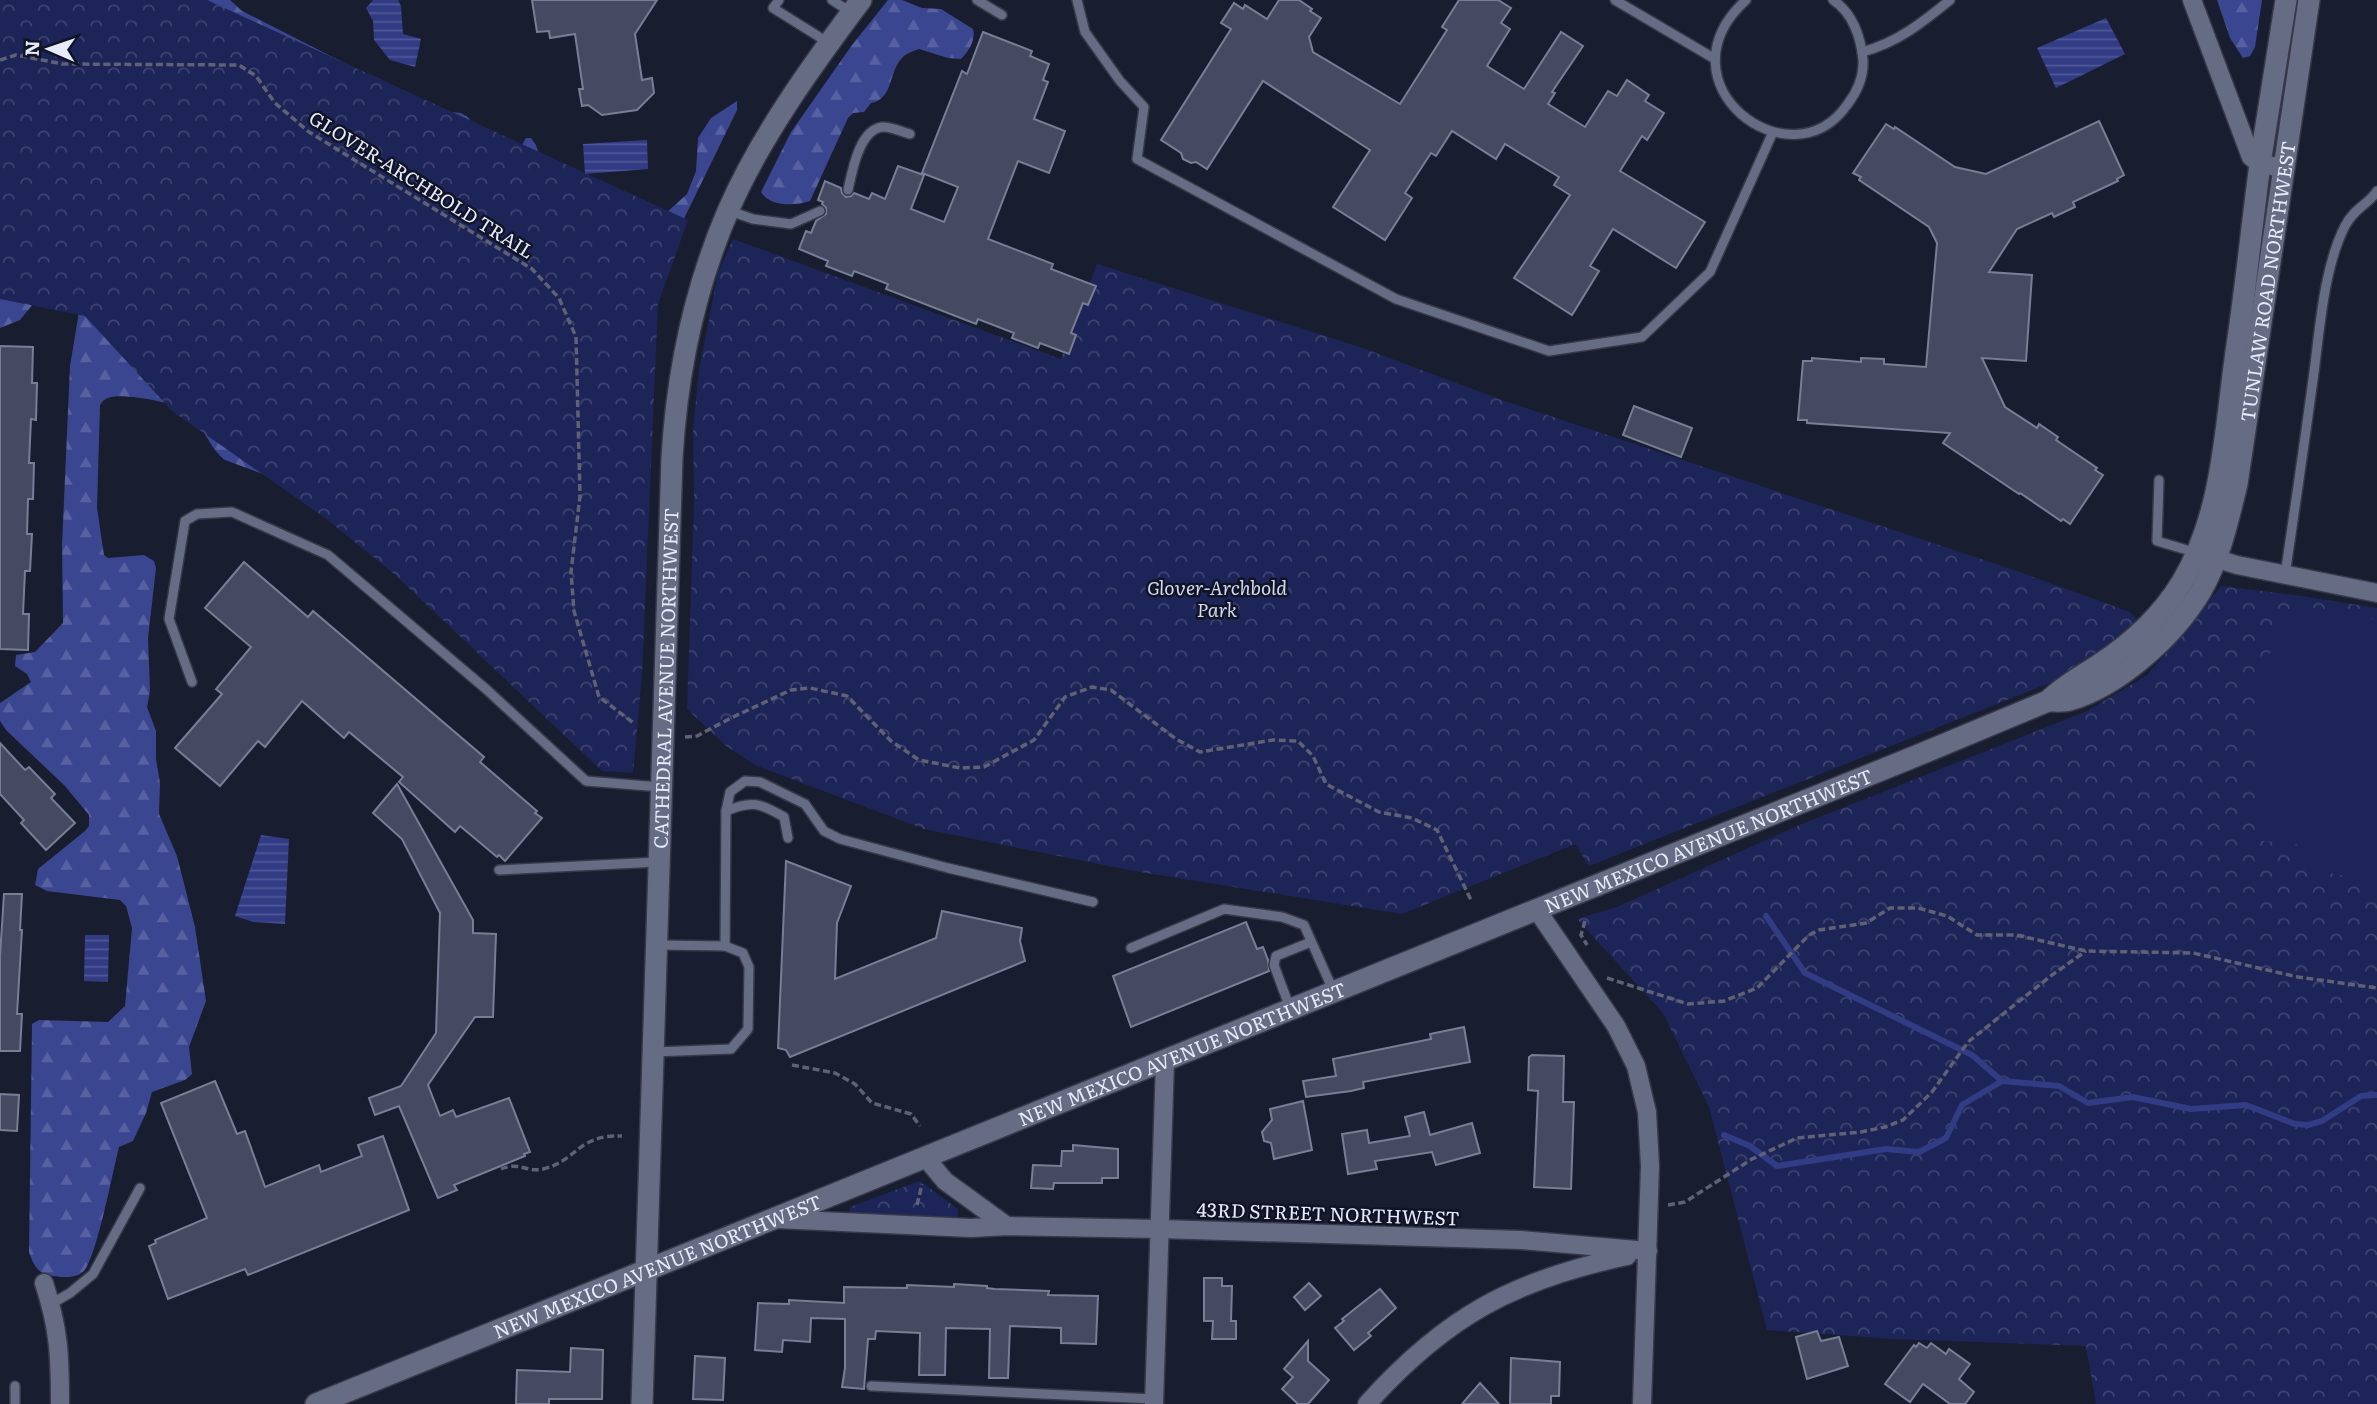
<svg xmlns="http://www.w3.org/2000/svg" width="2377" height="1404" viewBox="0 0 2377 1404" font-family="Literata,serif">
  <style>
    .forest { fill: url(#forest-firs) }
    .park { fill: url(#park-crowns) }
    .garden { fill: #1d2457 }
    .water { fill: url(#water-rules) }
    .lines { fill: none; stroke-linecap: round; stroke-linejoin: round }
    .stream { stroke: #323c85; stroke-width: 6 }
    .building { fill: #454a60; stroke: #787e96; stroke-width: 2 }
    .lane-casing { stroke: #373949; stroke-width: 12 }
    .street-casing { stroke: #373949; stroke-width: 21 }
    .secondary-casing { stroke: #373949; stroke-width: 24 }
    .path { stroke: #5e6274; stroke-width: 3.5; stroke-dasharray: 7 3.5; stroke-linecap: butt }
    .lane { stroke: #666c83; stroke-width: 9 }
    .street { stroke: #666c83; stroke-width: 18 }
    .secondary { stroke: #666c83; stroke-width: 21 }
    .labels { text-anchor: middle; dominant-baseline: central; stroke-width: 5; stroke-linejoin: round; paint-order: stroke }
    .street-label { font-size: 19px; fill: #e7ebf9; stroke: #101426 }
    .park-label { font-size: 19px; font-style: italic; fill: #d3d9ef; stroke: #101426 }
  </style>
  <defs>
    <pattern id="forest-firs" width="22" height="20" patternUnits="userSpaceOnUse" patternTransform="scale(1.75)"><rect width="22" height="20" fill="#3b4691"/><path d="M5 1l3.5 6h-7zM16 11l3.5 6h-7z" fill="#5761a1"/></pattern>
    <pattern id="park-crowns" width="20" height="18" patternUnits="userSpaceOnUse" patternTransform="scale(1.75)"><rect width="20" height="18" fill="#1d2457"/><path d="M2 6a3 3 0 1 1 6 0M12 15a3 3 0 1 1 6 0" fill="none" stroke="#3e4470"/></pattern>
    <pattern id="water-rules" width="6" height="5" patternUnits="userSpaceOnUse" patternTransform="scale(1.75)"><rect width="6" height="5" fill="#323c85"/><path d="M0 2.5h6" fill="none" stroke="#505897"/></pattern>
  </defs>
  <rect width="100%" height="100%" fill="#191d30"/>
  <g class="forest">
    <path d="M0,0H230L242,11L356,69L380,79L416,109L461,113L469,118L483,152L522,145L526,138H531L536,145L545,174L656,222L687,194L696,171L698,138L711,118L737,101V110L676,235L301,488L225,460C208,447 204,425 188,412C178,403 121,392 108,398C103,400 103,401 100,405L97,508L104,555L108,558L144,555L154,561L156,568L148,638L150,691L147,707L156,731V759L160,783L159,814L177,856L195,927L206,1001L189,1047L192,1074L185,1080L152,1092L146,1113L133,1141L119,1147C113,1170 97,1256 84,1271C76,1279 63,1277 53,1276C38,1275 33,1264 29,1252L32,1024L39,1020L108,1022L125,1006L132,928L126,906L120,900L47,891L35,885L38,869L85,831L89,826V815L65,786L6,730L0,721V703L31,682L27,674L15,666L16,655L35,652L63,623L62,545L70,366L82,294L52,281L20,320L0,328Z"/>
    <path d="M888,0H902L922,8L941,9L973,29C976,40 969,51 961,59L948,58L919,49C914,51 907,53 903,57C888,71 894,99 871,103L864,112L853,113L848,118L810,201C795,206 770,207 761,192L791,132L852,45Z"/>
    <polygon points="2217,0 2262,0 2255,47 2250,56 2243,58 2230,38"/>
  </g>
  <g class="park">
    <polygon points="0,0 207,0 688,220 658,304 642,674 633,773 602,771 393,573 325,518 172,411 85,316 0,299"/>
    <polygon points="733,239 1061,359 1097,264 1360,347 1499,399 2017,571 2130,612 2141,625 2062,678 1589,866 1575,844 1402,914 1134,871 924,829 755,765 726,746 687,709 694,504 693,429 699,370 718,273"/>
    <polygon points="2221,586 2295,595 2377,608 2377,1404 2096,1404 2086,1346 1894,1339 1767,1330 1709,1107 1663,1013 1577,919 1617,907 1802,824 2087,711 2147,675 2191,625"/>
    <polygon points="920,1181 958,1209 958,1218 849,1214 850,1207"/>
  </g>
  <polygon class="garden" points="2293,604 2377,620 2377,881 2307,869 2314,846 2255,840 2259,677"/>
  <g class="water">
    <polygon points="373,0 398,0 401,6 403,34 421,39 415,67 390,60 374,40 373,21 366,8"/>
    <polygon points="2106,18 2125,54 2056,88 2037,48"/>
    <polygon points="647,140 648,169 585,174 583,144"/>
    <polygon points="261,835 289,839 285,924 253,922 235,916"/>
    <polygon points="85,935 109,935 108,982 84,981"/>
  </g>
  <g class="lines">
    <g class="stream">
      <polyline points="1766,916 1805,973 1972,1055 2002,1081 2059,1086 2088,1103 2133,1097 2191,1109 2246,1105 2295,1124 2308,1125 2322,1121 2361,1096 2377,1095"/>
      <polyline points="1724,1135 1750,1146 1777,1166 1886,1149 1919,1152 1946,1138 1962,1105 2002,1081"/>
    </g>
  </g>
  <g class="building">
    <polygon points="532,0 657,0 635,34 642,80 652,78 654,93 637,110 602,115 588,105 582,106 579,89 583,89 575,34 550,38 549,31 537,32"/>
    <polygon points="1279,0 1299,0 1312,9 1310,11 1321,18 1309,37 1313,52 1400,104 1447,30 1442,27 1459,0 1498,0 1511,8 1501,23 1510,29 1487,66 1524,89 1561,32 1583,46 1552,92 1555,93 1548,104 1585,127 1608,91 1617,96 1627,80 1649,95 1645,101 1664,113 1647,140 1642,136 1620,171 1705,222 1676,268 1613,229 1590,266 1599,271 1572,315 1514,278 1570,195 1554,185 1559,177 1505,144 1496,159 1452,131 1436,156 1431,153 1405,193 1412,198 1385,240 1333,207 1370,150 1263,81 1207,169 1196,162 1191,163 1183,159 1181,153 1161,140 1231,29 1221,23 1234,3 1243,9 1245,5 1267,19"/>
    <polygon points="983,32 1032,51 1030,56 1049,64 1043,80 1048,82 1034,119 1065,131 1049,173 1018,161 988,239 1053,264 1051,269 1096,286 1088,305 1083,303 1071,333 1076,335 1069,354 1040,343 1038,348 1012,338 1014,333 978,319 976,324 886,289 888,284 854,271 852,276 826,266 828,261 799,249 806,231 811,233 816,221 826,214 826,208 822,204 823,202 818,200 825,181 841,188 842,193 846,197 851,196 854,193 869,199 872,193 885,199 898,166 924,175 911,209 944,222 958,187 922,173 962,71 967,74"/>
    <polygon points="2099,121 2124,175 2117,179 2118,181 2073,202 2075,207 2054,217 2052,213 2017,229 1989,272 2032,275 2026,361 1982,358 2005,407 2037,428 2039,424 2058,437 2056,440 2097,468 2095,470 2103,475 2070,524 2063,519 2061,521 2020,493 2019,494 1943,443 1950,433 1807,423 1807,420 1798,420 1803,361 1812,361 1812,358 1861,362 1861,358 1884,359 1884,364 1926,367 1937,243 1929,227 1859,180 1861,177 1853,173 1886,124 1894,129 1895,127 1955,167 1986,174"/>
    <polygon points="0,346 33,347 32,383 37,383 36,420 31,419 29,463 34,463 33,499 28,499 27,534 32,534 30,571 25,571 23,614 29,614 28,650 0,649"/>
    <polygon points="1634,406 1692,428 1681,457 1623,435"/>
    <polygon points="244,562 308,617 313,611 484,757 480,762 537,811 535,813 542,818 505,861 499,855 497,857 460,826 455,832 399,782 403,777 349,732 344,738 302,701 265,747 258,741 220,786 175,748 222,694 216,689 251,647 205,608"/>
    <polygon points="0,743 25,770 29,767 55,794 51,798 75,823 46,850 21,823 24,820 0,794"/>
    <polygon points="397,784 473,920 473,933 496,934 493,1017 475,1017 428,1085 440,1116 453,1110 456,1117 509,1098 530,1152 524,1154 525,1156 454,1185 457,1190 438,1198 399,1106 375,1115 369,1098 401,1086 436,1033 440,913 402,839 373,813"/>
    <polygon points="786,861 851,886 837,923 835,979 936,938 942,911 1022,928 1020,941 1025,961 790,1057 786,1050 778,1048"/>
    <polygon points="4,894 22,894 20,930 22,930 17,1014 22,1014 20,1051 0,1051 0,956"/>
    <polygon points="1246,922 1257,949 1263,947 1268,960 1269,971 1131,1027 1113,976"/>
    <polygon points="1464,1027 1470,1062 1363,1082 1364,1088 1351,1091 1306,1097 1303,1081 1336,1076 1333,1059 1431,1039 1430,1034"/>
    <polygon points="1532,1055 1564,1056 1563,1102 1574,1102 1571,1189 1534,1187 1538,1091 1528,1090 1529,1057"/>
    <polygon points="215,1081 237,1134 245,1131 265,1187 319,1165 321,1172 362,1156 358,1145 383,1136 409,1210 248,1275 245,1269 168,1299 149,1246 156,1243 155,1240 207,1218 161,1103"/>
    <polygon points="0,1094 19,1095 17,1131 0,1130"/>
    <polygon points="1303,1101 1312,1150 1274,1159 1271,1143 1264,1141 1262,1132 1272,1120 1270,1109"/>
    <polygon points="1424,1112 1430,1135 1472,1123 1480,1153 1436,1165 1432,1152 1375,1161 1377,1169 1348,1174 1342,1134 1367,1130 1369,1143 1410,1136 1405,1117"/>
    <polygon points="1073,1145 1118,1149 1118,1178 1102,1178 1102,1183 1054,1183 1053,1189 1031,1188 1033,1165 1061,1166 1062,1151 1073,1151"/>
    <polygon points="1204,1278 1222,1278 1222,1286 1232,1286 1231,1321 1236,1321 1236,1339 1212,1339 1213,1321 1204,1321"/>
    <polygon points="1309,1283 1321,1296 1305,1310 1294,1297"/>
    <polygon points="954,1284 987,1286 987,1288 995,1289 1049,1291 1048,1295 1098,1296 1096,1344 1061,1343 1061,1328 1010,1326 1008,1378 989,1378 990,1329 946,1328 945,1375 919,1375 920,1333 876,1331 875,1339 868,1339 864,1389 842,1387 845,1368 845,1319 811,1318 810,1342 783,1340 782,1352 755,1350 758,1303 789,1304 789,1300 844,1303 844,1287 907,1288 907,1285 954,1287"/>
    <polygon points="1380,1289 1396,1308 1368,1333 1371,1336 1354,1350 1335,1328 1344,1321 1342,1319"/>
    <polygon points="1817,1331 1821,1341 1839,1337 1848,1366 1807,1379 1796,1337"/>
    <polygon points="1308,1341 1308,1361 1329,1380 1308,1404 1298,1404 1282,1389 1293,1377 1284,1369"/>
    <polygon points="1919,1343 1927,1348 1931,1343 1946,1354 1949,1349 1970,1364 1959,1379 1974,1392 1965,1404 1950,1404 1923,1384 1910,1402 1885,1384 1914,1345 1916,1347"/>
    <polygon points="571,1348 603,1350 602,1399 549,1399 549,1404 516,1404 517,1370 570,1372"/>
    <polygon points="695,1356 725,1358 723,1400 693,1399"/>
    <polygon points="1511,1358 1560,1362 1559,1396 1551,1396 1551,1404 1510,1404"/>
    <polygon points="1480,1383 1499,1404 1462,1404"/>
  </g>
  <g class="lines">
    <g class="lane-casing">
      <g id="lane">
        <polyline points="779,0 773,8 829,43"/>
        <polyline points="832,0 852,13"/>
        <polyline points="977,0 1002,15"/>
        <polyline points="1077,0 1085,32 1120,81 1144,107 1137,159 1396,299 1549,351 1642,337 1710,272 1773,132"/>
        <polyline points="1615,0 1715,59"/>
        <path d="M1746,0C1655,83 1790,186 1847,105C1857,92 1864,77 1863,60C1861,38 1853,13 1833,0"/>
        <path d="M1862,52C1897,43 1923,22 1950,0"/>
        <path d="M848,190C852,172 859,130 882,127C890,126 902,132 910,134"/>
        <polyline points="730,211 753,219 791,224 820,211"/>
        <polyline points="2159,480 2157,541 2197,553"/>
        <path d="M2285,575C2295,507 2305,440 2314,372C2320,327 2324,267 2345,226C2354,208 2369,204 2377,191"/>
        <polyline points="192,682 169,619 185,521 197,514 232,512 328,555 486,689 586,781 660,787"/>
        <path d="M726,811C752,800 760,803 784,817L788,838"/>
        <polyline points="499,870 658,862"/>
        <polyline points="725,946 726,811 730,792 745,781 760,782 805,804 824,831 840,839 948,868 1093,902"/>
        <polyline points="1131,948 1224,909 1282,917 1304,925 1333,990"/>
        <polyline points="1290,1008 1274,965 1276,956 1311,942"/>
        <polyline points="654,1052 731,1049 748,1029 749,967 743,953 725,946 658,945"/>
        <polyline points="51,1304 70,1293 93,1274 140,1188"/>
        <polyline points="871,1386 1154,1399"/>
        <polyline points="15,1404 15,1386"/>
      </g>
    </g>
    <g class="street-casing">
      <g id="street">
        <polyline points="2192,0 2251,157 2260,164 2285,168"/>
        <polyline points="2204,555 2237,565 2377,593"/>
        <polyline points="1537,910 1616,1026 1636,1066 1647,1112 1650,1166 1642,1404"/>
        <polyline points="925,1157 945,1181 1007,1226"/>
        <polyline points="777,1219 971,1228 1007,1226 1160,1229 1521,1240 1648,1251"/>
        <path d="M44,1283C59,1329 60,1356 60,1404"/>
        <polyline points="1154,1404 1165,1061"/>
        <path d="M1367,1404C1445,1317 1513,1280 1627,1256"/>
      </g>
    </g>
    <g class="secondary-casing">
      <g id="secondary">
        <path id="s1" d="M2048,701C2055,701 2063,702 2070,700C2120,685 2174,636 2201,591C2220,558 2228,520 2237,484L2309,0"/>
        <path id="s2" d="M316,1404L1916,756L2048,701C2064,685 2082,676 2100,664C2132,643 2162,615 2182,582C2223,514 2225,429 2236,352C2246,287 2252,222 2261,157C2269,105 2278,52 2286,0"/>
        <path id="s3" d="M642,1404L672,458C677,372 694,290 728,211C760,137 813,64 861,0"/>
      </g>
    </g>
    <g class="path">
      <polyline points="0,60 16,55 63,64 239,65 256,76 275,103 309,132 532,269 559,298 576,337 580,496 571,572 574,611 599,697 635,724"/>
      <polyline points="685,737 697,736 731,718 791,690 810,688 847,696 891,741 919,760 960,768 984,767 1034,740 1065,697 1092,687 1111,690 1176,739 1200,752 1273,740 1298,741 1313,756 1326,784 1379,812 1412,818 1437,830 1472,902"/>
      <polyline points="1585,921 1581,935 1587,945"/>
      <polyline points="1607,978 1688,1004 1724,1001 1757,988 1809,935 1819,930 1866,923 1890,908 1918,908 1947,916 1977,935 2016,935 2086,951 2193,953 2298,977 2377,988"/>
      <polyline points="792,1065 835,1073 855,1084 872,1103 911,1114 920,1126"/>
      <path d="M501,1169C520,1161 526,1173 543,1169C577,1161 578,1134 622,1136"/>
      <polyline points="917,1205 922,1184"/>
      <polyline points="1668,1205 1685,1202 1752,1159 1797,1138 1861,1132 1885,1127 1903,1120 1932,1092 1968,1042 2052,975 2086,951"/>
    </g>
    <use href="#lane" class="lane"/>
    <use href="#street" class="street"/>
    <use href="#secondary" class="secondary"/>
  </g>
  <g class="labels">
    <g class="street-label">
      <text transform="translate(422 184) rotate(32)">GLOVER-ARCHBOLD TRAIL</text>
      <text stroke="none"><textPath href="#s1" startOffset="514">TUNLAW ROAD NORTHWEST</textPath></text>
      <text stroke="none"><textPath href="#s3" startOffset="726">CATHEDRAL AVENUE NORTHWEST</textPath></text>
      <text stroke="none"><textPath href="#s2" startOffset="1502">NEW MEXICO AVENUE NORTHWEST</textPath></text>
      <text stroke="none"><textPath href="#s2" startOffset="934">NEW MEXICO AVENUE NORTHWEST</textPath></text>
      <text transform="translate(1328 1213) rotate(2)">43RD STREET NORTHWEST</text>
      <text stroke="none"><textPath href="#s2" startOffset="368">NEW MEXICO AVENUE NORTHWEST</textPath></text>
    </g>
    <g class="park-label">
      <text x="1217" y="587">Glover-Archbold<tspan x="1217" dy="22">Park</tspan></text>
    </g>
  </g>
  <g transform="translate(49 49) rotate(272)" stroke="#101426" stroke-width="5" paint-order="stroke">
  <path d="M0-5L12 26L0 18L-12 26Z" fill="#e7ebf9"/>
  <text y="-10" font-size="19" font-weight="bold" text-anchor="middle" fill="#e7ebf9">N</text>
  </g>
</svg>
